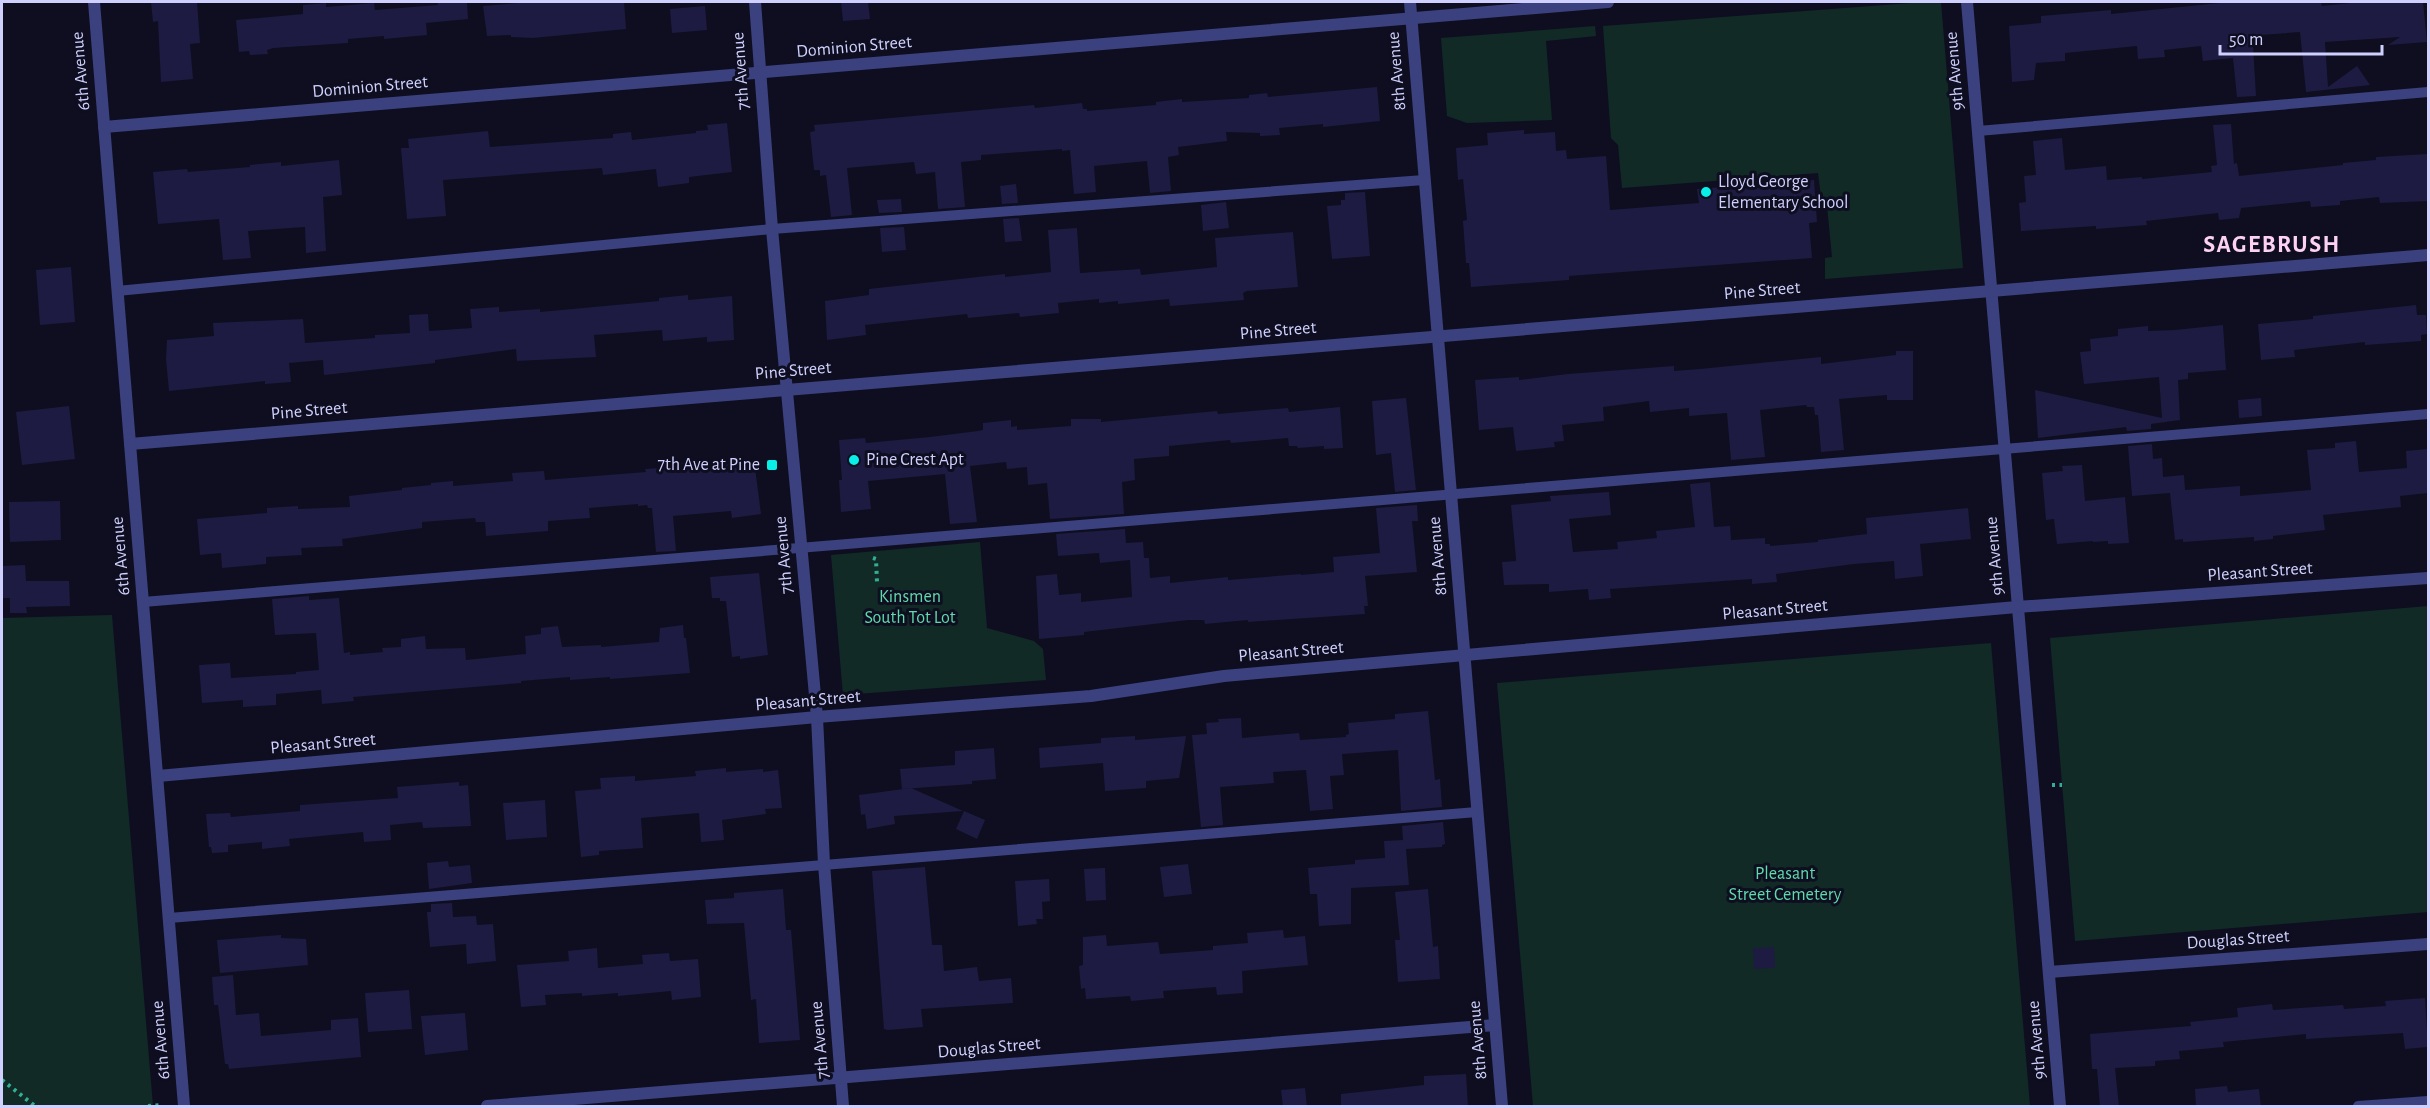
<svg xmlns="http://www.w3.org/2000/svg" width="2430" height="1108" viewBox="0 0 2430 1108" font-family="'Alegreya Sans',sans-serif">
  <style>
    .green { fill: #112a26 }
    .building { fill: #1d1b41 }
    .lines { fill: none; stroke-linecap: round; stroke-linejoin: round }
    .path { stroke: #32ae96; stroke-width: 4; stroke-dasharray: 3 4.5; stroke-linecap: butt }
    .service { stroke: #3b417e; stroke-width: 10 }
    .minor { stroke: #3b417e; stroke-width: 12 }
    .tertiary { stroke: #3b417e; stroke-width: 12 }
    .poi-dot { fill: #09efe8; stroke: #0e0e20; stroke-width: 2 }
    .labels { text-anchor: middle; dominant-baseline: central; stroke-width: 6; stroke-linejoin: round; paint-order: stroke }
    .street-label { font-size: 18px; fill: #cfd0fd; stroke: #0e0e20 }
    .poi-label { font-size: 18px; fill: #cfd0fd; stroke: #0e0e20; text-anchor: start }
    .park-label { font-size: 18px; fill: #5edaab; stroke: #0e0e20 }
    .district-label { font-size: 24px; font-weight: bold; letter-spacing: 1.5px; fill: #fdd1f3; stroke: #0e0e20 }
  </style>
  <rect width="100%" height="100%" fill="#0e0e20"/>
  <g class="green">
    <polygon points="1925,2 1941,2 1963,268 1825,279 1825,258 1832,257 1827,206 1822,205 1818,173 1622,188 1618,145 1611,138 1603,26"/>
    <polygon points="1595,26 1596,36 1546,41 1552,120 1467,123 1447,116 1441,38"/>
    <polygon points="980,542 987,628 1034,641 1043,649 1046,680 843,695 831,555"/>
    <polygon points="2428,606 2428,912 2075,941 2050,638"/>
    <polygon points="112,615 153,1106 2,1106 2,618"/>
    <polygon points="1991,643 2030,1106 1533,1106 1497,683"/>
  </g>
  <g class="building">
    <polygon points="151,2 197,2 200,43 190,44 193,79 161,82 158,21 153,22"/>
    <polygon points="437,2 467,2 468,19 426,23 427,35 384,39 384,36 348,39 348,43 273,48 267,50 268,54 250,55 249,51 239,52 236,20 303,14 303,5 326,3 326,7 374,3 375,10 438,5"/>
    <polygon points="530,2 624,2 626,29 533,38 511,37 511,35 487,36 483,6"/>
    <polygon points="841,2 868,2 870,19 843,21"/>
    <polygon points="2230,2 2321,2 2322,6 2361,2 2423,2 2427,42 2388,45 2400,37 2325,42 2328,87 2357,66 2370,85 2306,92 2300,32 2261,35 2262,44 2253,45 2256,96 2237,97 2233,58 2203,61 2201,46 2164,50 2165,57 2138,59 2137,46 2065,53 2065,61 2036,63 2034,80 2012,82 2009,26 2041,23 2041,16 2111,10 2111,14"/>
    <polygon points="705,6 707,30 672,33 670,9"/>
    <polygon points="1377,87 1380,121 1323,127 1323,124 1279,128 1280,135 1260,136 1260,133 1226,132 1227,141 1178,147 1179,155 1168,157 1171,191 1150,193 1147,161 1094,166 1096,192 1074,194 1070,150 1062,151 1062,149 981,155 981,160 961,162 965,207 938,209 935,172 916,174 914,162 847,168 852,215 831,217 826,175 820,176 820,170 814,170 810,132 815,131 814,125 1034,105 1035,108 1082,103 1083,109 1087,109 1087,111 1156,105 1156,102 1182,99 1182,102 1249,98 1249,95 1267,93 1268,97"/>
    <polygon points="727,123 732,172 689,177 689,183 658,187 656,169 603,175 602,168 443,180 446,216 407,219 401,148 409,148 408,139 488,131 490,147 613,138 613,134 631,132 632,140 696,133 696,131 708,130 707,125"/>
    <polygon points="2231,124 2234,164 2237,163 2239,176 2343,165 2343,163 2376,160 2376,157 2428,154 2428,201 2380,203 2379,197 2340,201 2340,205 2311,207 2310,201 2241,208 2239,218 2219,220 2218,213 2146,221 2147,225 2096,229 2096,226 2021,231 2019,203 2026,202 2024,176 2036,175 2033,141 2062,138 2065,170 2106,166 2107,180 2142,177 2142,179 2212,172 2211,166 2217,165 2213,125"/>
    <polygon points="1524,130 1524,134 1555,132 1556,151 1566,150 1567,159 1606,156 1610,210 1699,203 1697,189 1814,180 1817,222 1809,223 1812,258 1569,276 1569,280 1471,287 1469,263 1466,263 1463,221 1467,220 1463,179 1458,180 1456,148 1488,145 1487,133"/>
    <polygon points="339,160 342,195 323,197 326,251 306,253 305,227 248,231 251,258 223,260 219,219 158,224 153,172 187,169 188,172 250,167 250,165 281,162 281,166"/>
    <polygon points="1016,184 1018,203 1002,204 1000,186"/>
    <polygon points="1365,192 1370,256 1332,259 1327,206 1341,205 1341,200 1345,200 1345,193"/>
    <polygon points="901,199 902,212 879,213 877,200"/>
    <polygon points="1226,202 1229,228 1203,231 1201,205"/>
    <polygon points="1019,218 1022,241 1005,242 1003,219"/>
    <polygon points="904,227 906,250 882,252 880,228"/>
    <polygon points="1077,228 1080,273 1140,269 1141,275 1217,267 1215,238 1293,232 1298,287 1247,291 1243,293 1244,300 1170,306 1169,299 1118,304 1118,301 1099,303 1099,299 1058,303 1059,313 1020,317 1019,313 968,318 967,314 865,325 866,335 827,340 825,301 869,295 869,289 1005,274 1005,277 1051,272 1048,230"/>
    <polygon points="71,267 75,322 40,325 36,270"/>
    <polygon points="688,295 688,300 732,296 734,340 707,342 707,337 663,341 662,330 594,335 596,357 517,361 516,349 435,360 435,363 324,375 323,360 289,363 291,382 265,384 265,381 169,391 166,359 167,340 214,336 213,323 303,319 305,343 375,338 375,335 410,333 409,315 428,314 429,331 472,328 470,309 499,307 499,312 540,309 540,312 659,301 659,298"/>
    <polygon points="2416,305 2417,315 2426,315 2427,334 2421,335 2421,341 2365,345 2365,342 2294,350 2295,357 2261,360 2258,324 2313,319 2313,316"/>
    <polygon points="2223,325 2226,370 2188,373 2188,379 2178,380 2180,420 2151,424 2151,429 2127,431 2126,427 2038,438 2035,390 2162,418 2159,377 2084,384 2080,352 2091,351 2090,339 2118,336 2118,329 2148,326 2148,331 2175,330"/>
    <polygon points="1896,351 1913,351 1913,400 1887,400 1887,395 1839,399 1844,450 1821,452 1818,415 1815,415 1814,407 1807,407 1806,405 1760,410 1765,457 1731,460 1727,413 1689,416 1689,408 1650,412 1649,401 1603,407 1604,421 1562,425 1564,441 1554,442 1555,447 1516,451 1513,427 1479,430 1475,380 1519,377 1519,380 1568,374 1674,366 1674,371 1700,369 1821,357 1821,364 1896,355"/>
    <polygon points="1406,398 1416,490 1395,492 1391,453 1376,455 1372,401"/>
    <polygon points="2261,398 2262,416 2239,418 2238,400"/>
    <polygon points="69,406 75,459 22,465 16,412"/>
    <polygon points="1340,407 1343,448 1324,449 1324,446 1298,448 1297,446 1289,446 1288,438 1231,443 1230,440 1169,446 1169,456 1134,459 1135,480 1122,482 1124,514 1050,519 1047,483 1028,485 1027,467 1007,469 1006,462 970,466 977,522 950,524 945,474 868,481 871,509 841,512 839,480 842,480 839,440 865,438 866,443 930,437 978,431 983,430 983,423 1011,420 1011,427 1017,426 1017,430 1071,426 1071,419 1101,419 1101,422 1217,411 1218,414 1288,408 1289,412"/>
    <polygon points="2356,441 2359,472 2407,468 2406,451 2427,449 2428,493 2400,496 2401,507 2323,515 2325,530 2273,536 2273,539 2254,541 2254,537 2183,542 2183,539 2175,540 2170,493 2132,496 2128,446 2152,444 2153,459 2162,458 2163,477 2184,475 2185,490 2240,486 2240,496 2311,490 2307,450 2335,448 2335,443"/>
    <polygon points="713,460 713,465 754,460 761,514 732,518 731,511 673,516 676,551 656,552 652,508 648,508 647,505 638,506 638,504 589,508 590,518 548,521 548,531 486,536 485,522 476,522 475,518 422,522 422,528 342,539 343,546 301,548 302,555 266,557 266,564 222,568 221,553 200,555 197,519 267,513 267,508 298,506 298,509 350,507 349,496 402,490 402,488 431,485 431,483 453,481 453,486 513,481 512,473 544,471 545,480 646,472 645,469 676,467 676,463"/>
    <polygon points="2082,465 2085,501 2125,497 2129,543 2108,544 2108,541 2093,542 2093,541 2057,544 2054,519 2046,520 2042,473 2063,471 2062,466"/>
    <polygon points="1710,482 1714,527 1730,526 1731,540 1765,538 1765,544 1770,544 1770,546 1818,542 1818,540 1867,534 1866,518 1968,508 1971,539 1920,544 1923,576 1895,579 1894,561 1854,564 1776,574 1777,582 1752,584 1752,579 1610,589 1611,598 1589,600 1588,589 1549,592 1549,584 1504,585 1502,562 1516,561 1516,558 1511,505 1551,501 1550,496 1609,492 1611,515 1569,519 1573,552 1618,549 1617,542 1657,538 1656,531 1695,527 1690,484"/>
    <polygon points="60,501 61,540 10,542 9,502"/>
    <polygon points="1417,505 1418,521 1412,521 1417,572 1365,576 1368,606 1364,606 1365,614 1248,622 1248,620 1205,624 1204,620 1188,620 1084,632 1084,635 1039,639 1036,576 1057,574 1059,595 1081,593 1081,602 1132,597 1130,560 1100,563 1099,553 1058,556 1056,534 1125,529 1126,543 1143,542 1144,558 1149,558 1150,578 1170,576 1170,583 1228,577 1228,580 1301,574 1301,575 1334,572 1333,557 1380,553 1376,508"/>
    <polygon points="25,565 26,581 69,581 70,606 26,607 27,613 10,613 10,598 2,598 2,566"/>
    <polygon points="759,573 768,655 740,659 740,656 732,657 726,601 720,601 720,598 712,598 710,577"/>
    <polygon points="309,596 309,600 339,598 344,653 350,652 350,655 383,652 382,648 401,647 401,639 425,636 426,649 465,648 466,660 526,654 525,636 541,634 541,628 558,626 562,647 601,645 601,647 659,642 660,628 683,625 684,638 686,638 690,673 610,679 610,677 570,680 570,677 521,681 521,683 353,697 354,701 322,704 321,690 276,694 276,705 243,707 243,700 202,703 199,665 230,663 231,678 296,674 296,672 319,670 316,633 275,635 272,599"/>
    <polygon points="1428,711 1435,780 1440,779 1442,807 1401,811 1398,750 1342,754 1344,775 1330,776 1333,809 1310,811 1306,770 1273,772 1274,783 1220,787 1223,825 1201,827 1192,735 1207,734 1206,723 1219,722 1218,719 1241,718 1242,738 1299,733 1300,740 1346,737 1346,735 1349,734 1348,723 1395,719 1395,714"/>
    <polygon points="1135,736 1135,740 1186,736 1179,778 1146,781 1146,788 1105,791 1103,763 1040,768 1039,748 1101,743 1101,738"/>
    <polygon points="994,748 996,779 972,781 972,784 902,789 900,769 955,765 955,751"/>
    <polygon points="726,768 726,772 763,769 763,772 778,770 782,808 765,809 766,814 722,820 724,840 701,842 699,813 641,818 643,848 599,851 599,855 581,857 575,791 601,789 600,778 635,776 635,781 696,776 695,771"/>
    <polygon points="459,782 459,786 468,785 471,826 423,828 422,822 390,825 391,840 364,842 363,832 289,839 290,846 262,849 262,842 228,845 228,852 212,853 211,847 209,847 206,814 230,813 231,817 300,811 300,805 398,798 397,787"/>
    <polygon points="911,788 963,811 894,816 895,824 867,829 865,814 861,815 859,795"/>
    <polygon points="545,800 547,837 506,840 503,803"/>
    <polygon points="964,811 985,820 977,839 956,829"/>
    <polygon points="1443,822 1445,844 1442,845 1442,847 1406,849 1409,885 1351,888 1351,924 1319,926 1317,894 1310,894 1308,868 1355,864 1355,860 1385,858 1384,841 1403,840 1402,826"/>
    <polygon points="448,861 449,867 470,865 472,883 429,889 427,863"/>
    <polygon points="1188,864 1192,894 1164,897 1160,867"/>
    <polygon points="925,867 932,944 932,945 942,945 944,971 977,967 979,981 1011,978 1013,1003 921,1009 923,1027 888,1030 884,1029 872,871"/>
    <polygon points="1105,868 1106,900 1086,901 1084,869"/>
    <polygon points="1049,879 1050,901 1042,902 1043,919 1036,919 1037,924 1018,926 1015,881"/>
    <polygon points="783,889 786,930 791,930 800,1040 759,1043 756,999 751,1000 744,923 707,924 705,900 734,898 734,893"/>
    <polygon points="1428,889 1433,947 1438,946 1440,979 1398,982 1395,940 1400,940 1395,892"/>
    <polygon points="452,903 453,917 476,916 477,925 493,924 496,961 467,964 466,944 430,947 427,912 431,912 431,904"/>
    <polygon points="1283,930 1284,938 1305,936 1308,965 1242,971 1243,993 1217,995 1216,987 1163,991 1164,998 1131,1001 1130,996 1086,999 1085,988 1081,989 1079,966 1083,965 1083,937 1106,935 1107,946 1158,942 1160,954 1213,950 1213,946 1248,943 1247,933"/>
    <polygon points="281,935 281,938 306,939 308,965 220,973 217,940"/>
    <polygon points="1774,947 1775,968 1754,969 1753,948"/>
    <polygon points="597,948 598,968 643,964 642,955 669,953 670,961 698,959 701,997 672,1000 671,991 618,996 618,993 582,996 582,993 545,995 546,1005 521,1007 517,965 569,961 568,951"/>
    <polygon points="233,975 236,1015 259,1013 261,1036 331,1030 331,1020 358,1018 361,1057 229,1069 228,1064 225,1064 218,1005 214,1005 212,977"/>
    <polygon points="409,990 412,1029 368,1032 365,993"/>
    <polygon points="2425,998 2428,1047 2405,1049 2403,1033 2306,1039 2306,1034 2223,1042 2224,1047 2179,1051 2180,1059 2155,1061 2155,1066 2115,1068 2119,1107 2100,1107 2097,1069 2092,1069 2090,1034 2191,1026 2190,1022 2238,1017 2237,1008 2272,1004 2273,1010 2343,1005 2344,1009 2386,1006 2385,1001"/>
    <polygon points="465,1013 468,1050 425,1055 421,1016"/>
    <polygon points="1466,1074 1468,1107 1341,1107 1341,1094 1424,1085 1424,1076"/>
    <polygon points="2227,1086 2228,1092 2259,1089 2261,1107 2196,1107 2195,1089"/>
    <polygon points="1305,1088 1307,1107 1283,1107 1281,1090"/>
  </g>
  <g class="lines">
    <g class="path">
      <polyline points="873,558 876,559 877,582"/>
      <polyline points="2052,785 2062,785"/>
      <polyline points="2,1080 35,1106"/>
      <polyline points="148,1106 162,1105"/>
    </g>
    <g class="service">
      <polyline points="1978,131 2428,92"/>
      <polyline points="117,291 772,229 1424,180"/>
      <polyline points="143,602 2428,414"/>
      <polyline points="169,918 1477,812"/>
      <polyline points="2358,1106 2428,1101"/>
    </g>
    <g class="minor">
      <polyline points="755,2 772,229 817,717 824,864 843,1106"/>
      <polyline points="1410,2 1502,1106"/>
      <polyline points="1967,2 2060,1106"/>
      <polyline points="104,127 1608,2"/>
      <polyline points="130,444 2428,255"/>
      <polyline points="158,776 817,717 1091,696 1224,676 2017,607 2428,578"/>
      <polyline points="2049,972 2428,944"/>
      <polyline points="487,1106 1495,1025"/>
    </g>
    <polyline class="tertiary" points="94,2 184,1106"/>
  </g>
  <g class="poi-dot">
    <circle cx="1706" cy="192" r="6"/>
    <circle cx="854" cy="460" r="6"/>
    <rect x="766" y="459" width="12" height="12" rx="3"/>
  </g>
  <g class="labels">
    <g class="street-label">
      <text transform="translate(854 47) rotate(-5)">Dominion Street</text>
      <text transform="translate(81 71) rotate(-95)">6th Avenue</text>
      <text transform="translate(741 71) rotate(-94)">7th Avenue</text>
      <text transform="translate(1397 71) rotate(-95)">8th Avenue</text>
      <text transform="translate(1955 71) rotate(-95)">9th Avenue</text>
      <text transform="translate(370 87) rotate(-5)">Dominion Street</text>
      <text transform="translate(1762 291) rotate(-5)">Pine Street</text>
      <text transform="translate(1278 331) rotate(-5)">Pine Street</text>
      <text transform="translate(793 371) rotate(-5)">Pine Street</text>
      <text transform="translate(309 411) rotate(-5)">Pine Street</text>
      <text transform="translate(784 555) rotate(-95)">7th Avenue</text>
      <text transform="translate(121 556) rotate(-95)">6th Avenue</text>
      <text transform="translate(1438 556) rotate(-95)">8th Avenue</text>
      <text transform="translate(1995 556) rotate(-95)">9th Avenue</text>
      <text transform="translate(2260 572) rotate(-4)">Pleasant Street</text>
      <text transform="translate(1775 610) rotate(-5)">Pleasant Street</text>
      <text transform="translate(1291 652) rotate(-5)">Pleasant Street</text>
      <text transform="translate(808 701) rotate(-5)">Pleasant Street</text>
      <text transform="translate(323 744) rotate(-5)">Pleasant Street</text>
      <text transform="translate(2238 940) rotate(-4)">Douglas Street</text>
      <text transform="translate(161 1040) rotate(-95)">6th Avenue</text>
      <text transform="translate(820 1040) rotate(-95)">7th Avenue</text>
      <text transform="translate(1478 1040) rotate(-95)">8th Avenue</text>
      <text transform="translate(2037 1040) rotate(-95)">9th Avenue</text>
      <text transform="translate(989 1048) rotate(-5)">Douglas Street</text>
    </g>
    <g class="poi-label">
      <text x="1718" y="182">Lloyd George<tspan x="1718" dy="21">Elementary School</tspan></text>
      <text x="866" y="460">Pine Crest Apt</text>
      <text x="760" y="465" text-anchor="end">7th Ave at Pine</text>
    </g>
    <g class="park-label">
      <text x="910" y="597">Kinsmen<tspan x="910" dy="21">South Tot Lot</tspan></text>
      <text x="1785" y="874">Pleasant<tspan x="1785" dy="21">Street Cemetery</tspan></text>
    </g>
    <g class="district-label">
      <text x="2272" y="245">SAGEBRUSH</text>
    </g>
  </g>
  <rect width="2430" height="1108" fill="none" stroke="#cfd0fd" stroke-width="6"/>
  <path d="M2220 45v9h162v-9" fill="none" stroke="#cfd0fd" stroke-width="3"/>
  <text x="2229" y="45" font-size="18" fill="#cfd0fd" stroke="#0e0e20" stroke-width="4.5" paint-order="stroke">50 m</text>
</svg>
